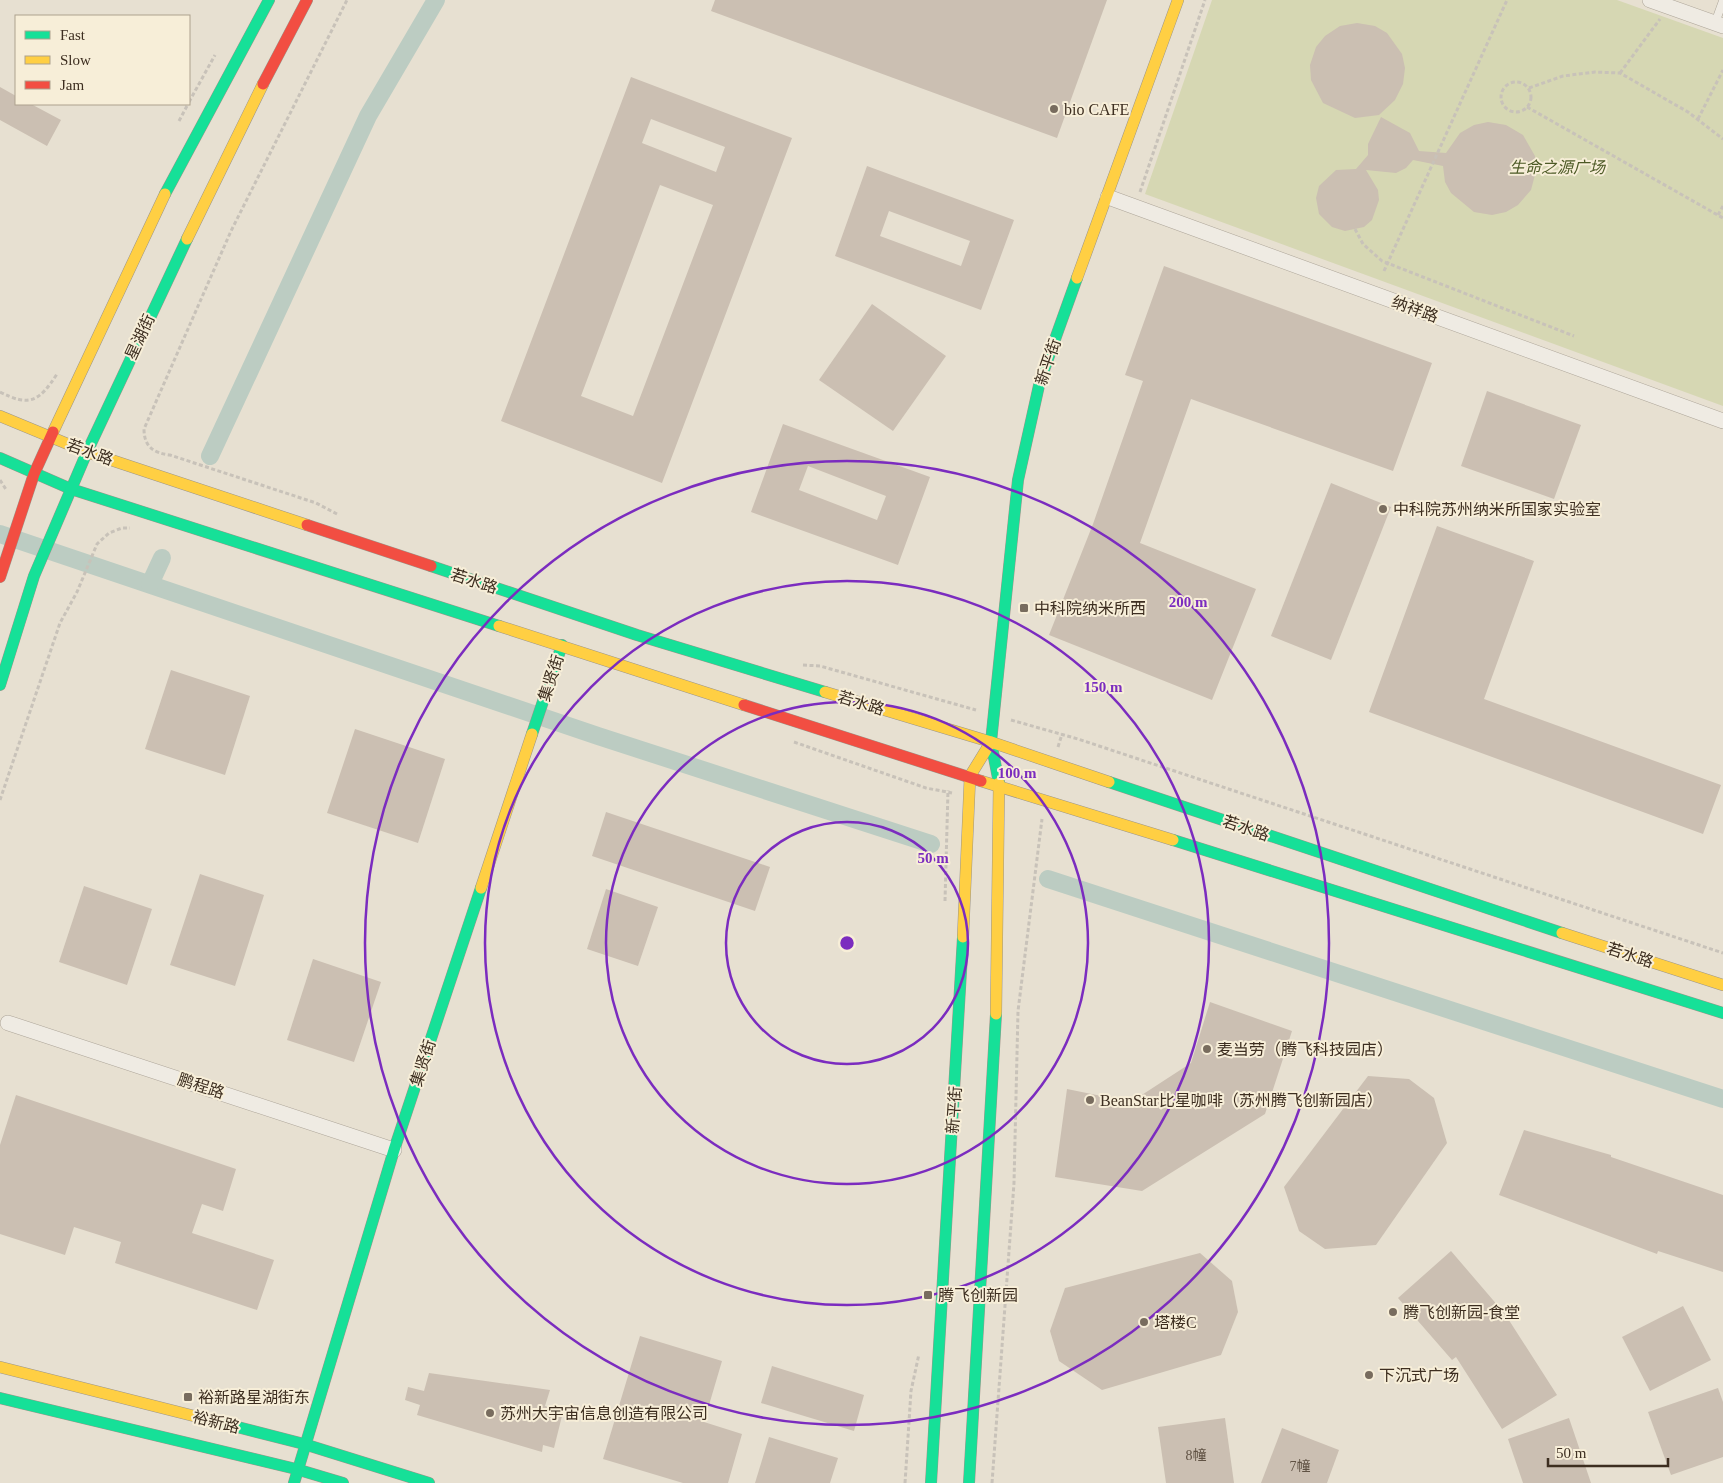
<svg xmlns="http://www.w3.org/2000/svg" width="1723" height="1483" viewBox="0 0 1723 1483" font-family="'Times New Roman','Noto Sans SC',serif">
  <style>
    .green { fill: #d6d7b3 }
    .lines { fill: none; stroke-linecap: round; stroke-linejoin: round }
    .canal { stroke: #bcccc2; stroke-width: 18 }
    .building { fill: #cbbfb2; fill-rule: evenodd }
    .lane-casing { stroke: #ada599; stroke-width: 9 }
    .street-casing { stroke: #ada599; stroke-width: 16 }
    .fast-casing { stroke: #9c958a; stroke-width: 12 }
    .slow-casing { stroke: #9c958a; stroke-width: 12 }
    .jam-casing { stroke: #9c958a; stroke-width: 12 }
    .path { stroke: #c8c2b9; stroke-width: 3; stroke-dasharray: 4 2.5; stroke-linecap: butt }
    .lane { stroke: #efebe3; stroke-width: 8 }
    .street { stroke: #efebe3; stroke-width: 15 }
    .fast { stroke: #16e098; stroke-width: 11 }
    .slow { stroke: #ffcf43; stroke-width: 11 }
    .jam { stroke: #f24e42; stroke-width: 11 }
    .ring { fill: none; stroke: #7b2cbf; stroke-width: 2.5 }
    .poi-dot { fill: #786c5e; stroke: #f7eed8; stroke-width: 2 }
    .labels { text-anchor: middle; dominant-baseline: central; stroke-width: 4; stroke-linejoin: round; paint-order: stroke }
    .number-label { font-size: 14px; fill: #605244 }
    .poi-label { font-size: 16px; fill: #3d2e20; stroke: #f7eed8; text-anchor: start }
    .park-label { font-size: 16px; font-style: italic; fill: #4d5a26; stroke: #f7eed8 }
    .street-label { font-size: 16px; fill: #3d2e20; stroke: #f7eed8 }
    .centre { fill: #7b2cbf; stroke: #f7eed8; stroke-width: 2.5 }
    .ring-label { font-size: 15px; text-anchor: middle; font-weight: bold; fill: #7b2cbf; stroke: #f7eed8; stroke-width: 4; stroke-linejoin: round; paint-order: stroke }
  </style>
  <rect width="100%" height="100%" fill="#e7e0d1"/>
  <polygon class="green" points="1212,0 1617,0 1723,38 1723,406 1145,194"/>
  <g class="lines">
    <g class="canal">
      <polyline points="210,456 368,116 436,0"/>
      <polyline points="0,534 598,736 931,844"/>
      <polyline points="150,584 162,558"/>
      <polyline points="1048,879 1723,1099"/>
    </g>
  </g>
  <g class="building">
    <polygon points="715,0 1107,0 1057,138 711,11"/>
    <polygon points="1357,23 1375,26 1387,33 1402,54 1405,68 1403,84 1395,100 1379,115 1355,118 1323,103 1311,80 1310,65 1316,47 1325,36 1340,26"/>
    <path d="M631,77L792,138L662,483L501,421ZM651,119L725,147L716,172L642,143ZM660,185L713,205L633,416L581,396Z"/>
    <polygon points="0,87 16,96 16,104 31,104 61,120 47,146 0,120"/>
    <polygon points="1381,117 1410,133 1419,151 1446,153 1460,133 1474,125 1488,122 1506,125 1523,135 1535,156 1536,171 1531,190 1518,205 1506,212 1492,215 1474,212 1451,193 1445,182 1443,166 1413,160 1406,168 1396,173 1366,170 1378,190 1379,200 1372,220 1364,227 1345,231 1332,227 1319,214 1316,198 1319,186 1336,170 1356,169 1368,155 1368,144"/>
    <path d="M867,166L1014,220L981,310L835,256ZM889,211L970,241L961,266L880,236Z"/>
    <polygon points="1164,266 1432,363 1393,471 1191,399 1140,543 1256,589 1212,700 1049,635 1093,524 1143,381 1125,375"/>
    <polygon points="872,304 946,356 893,431 819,380"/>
    <polygon points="1487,391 1581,425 1554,499 1461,466"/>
    <path d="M783,424L930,477L898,565L751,512ZM808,466L886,496L877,520L799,490Z"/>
    <polygon points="1331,483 1391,507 1331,660 1271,636"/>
    <polygon points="1437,526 1534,561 1484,699 1721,785 1703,834 1369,712"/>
    <polygon points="171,670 250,696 225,775 145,749"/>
    <polygon points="355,729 445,759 418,843 327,813"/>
    <polygon points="606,812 770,867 755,911 592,856"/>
    <polygon points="200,874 264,895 235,986 170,965"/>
    <polygon points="84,886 152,909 127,985 59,962"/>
    <polygon points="606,889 658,907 638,966 587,949"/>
    <polygon points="313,959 381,982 354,1062 287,1040"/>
    <polygon points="1210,1002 1292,1031 1265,1114 1142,1191 1055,1177 1067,1089 1131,1102 1191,1063"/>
    <polygon points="1368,1076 1409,1079 1434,1098 1447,1143 1376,1245 1325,1249 1299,1231 1284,1187"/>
    <polygon points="16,1095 236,1169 223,1211 202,1204 192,1233 274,1260 257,1310 115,1263 121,1242 74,1227 65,1255 0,1234 0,1145"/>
    <polygon points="1524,1130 1611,1155 1611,1157 1723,1195 1723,1272 1658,1251 1657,1254 1499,1195"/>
    <polygon points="1451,1251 1505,1314 1557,1395 1502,1429 1456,1357 1452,1360 1398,1298"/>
    <polygon points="1200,1253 1232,1281 1238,1312 1221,1355 1102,1390 1059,1361 1050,1331 1065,1288"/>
    <polygon points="1683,1306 1711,1360 1650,1391 1622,1337"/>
    <polygon points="640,1336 722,1361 704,1422 742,1434 728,1483 683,1483 603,1459"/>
    <polygon points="772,1366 864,1395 854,1431 761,1403"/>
    <polygon points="429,1373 550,1390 545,1406 563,1412 554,1448 543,1445 542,1452 417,1415 420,1405 405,1400 408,1387 424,1391"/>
    <polygon points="1718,1388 1723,1402 1723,1457 1671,1475 1648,1412"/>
    <polygon points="1225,1418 1234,1483 1166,1483 1158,1427"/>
    <polygon points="1569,1418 1591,1483 1523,1483 1508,1439"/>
    <polygon points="1282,1428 1339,1450 1327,1483 1261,1483"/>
    <polygon points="769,1437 838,1458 830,1483 755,1483"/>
  </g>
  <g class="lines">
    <g class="lane-casing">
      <polyline id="lane" points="1715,23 1723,1"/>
    </g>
    <g class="street-casing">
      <g id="street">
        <polyline points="1650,0 1723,26"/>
        <polyline points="1108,197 1723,421"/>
        <polyline points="8,1023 394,1150"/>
      </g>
    </g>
    <g class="fast-casing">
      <g id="fast">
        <polyline points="165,194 269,0"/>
        <polyline points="0,458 71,489 499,626"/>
        <polyline points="431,566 637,635 825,692"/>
        <polyline points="0,685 34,576 87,452 187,239"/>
        <polyline points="532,734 562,645"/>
        <polyline points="1109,782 1562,933"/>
        <polyline points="999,783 991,742 1018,480 1040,381 1077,278"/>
        <polyline points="1173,840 1723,1013"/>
        <polyline points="0,1398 296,1469 343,1483"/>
        <polyline points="198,1417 304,1444 429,1483"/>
        <polyline points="294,1483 394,1150 481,888"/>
        <polyline points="931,1483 963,937"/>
        <polyline points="969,1483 996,1014"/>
      </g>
    </g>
    <g class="slow-casing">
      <g id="slow">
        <polyline points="187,239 263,84"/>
        <polyline points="1077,278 1178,0"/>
        <polyline points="0,416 87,452 307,525"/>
        <polyline points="53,432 165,194"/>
        <polyline points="499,626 744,705"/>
        <polyline points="825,692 991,742 1109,782"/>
        <polyline points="981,781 1173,840"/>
        <polyline points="481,888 532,734"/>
        <polyline points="1562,933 1723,985"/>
        <polyline points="963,937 970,776 991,742"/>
        <polyline points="996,1014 999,783"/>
        <polyline points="0,1367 198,1417"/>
      </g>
    </g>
    <g class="jam-casing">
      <g id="jam">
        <polyline points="263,84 307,0"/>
        <polyline points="307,525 431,566"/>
        <polyline points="0,577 34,474 53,432"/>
        <polyline points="744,705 981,781"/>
      </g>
    </g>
    <g class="path">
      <polyline points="1620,73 1660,19"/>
      <circle cx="1516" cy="97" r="15"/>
      <polyline points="1529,88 1563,76 1595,72 1620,73 1688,112 1723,139"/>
      <polyline points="189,102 215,55"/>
      <polyline points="1527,107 1723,218"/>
      <polyline points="1698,119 1723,70"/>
      <polyline points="179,121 188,104"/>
      <polyline points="1140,192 1205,0"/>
      <polyline points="1718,215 1723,206"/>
      <polyline points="1355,229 1363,244 1382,261 1574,336"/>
      <polyline points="1384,271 1507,0"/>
      <path d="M0,392C29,407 39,402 57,374"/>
      <polyline points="0,480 7,491"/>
      <path d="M337,514L316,503L170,455C154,453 144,447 144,429L231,231L347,0"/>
      <polyline points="803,665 820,666 976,710"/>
      <polyline points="1011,720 1078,739 1723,953"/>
      <polyline points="794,742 926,788 952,793"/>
      <polyline points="1058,747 1062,734"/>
      <polyline points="0,800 60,623 77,592 97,544 109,533 122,528 130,528"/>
      <polyline points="945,901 948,790"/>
      <polyline points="905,1483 911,1391 919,1354"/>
      <polyline points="992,1483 1014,1183 1018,1011 1042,819"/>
    </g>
    <use href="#lane" class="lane"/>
    <use href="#street" class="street"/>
    <use href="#fast" class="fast"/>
    <use href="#slow" class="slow"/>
    <use href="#jam" class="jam"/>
  </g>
  <g class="ring">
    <circle cx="847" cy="943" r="121"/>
    <circle cx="847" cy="943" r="241"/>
    <circle cx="847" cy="943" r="362"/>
    <circle cx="847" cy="943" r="482"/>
  </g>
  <g class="poi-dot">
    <circle cx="1054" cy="109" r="5"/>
    <circle cx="1383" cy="509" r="5"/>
    <rect x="1019" y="603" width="10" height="10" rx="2.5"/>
    <circle cx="1207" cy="1049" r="5"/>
    <circle cx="1090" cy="1100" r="5"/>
    <rect x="923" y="1290" width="10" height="10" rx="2.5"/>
    <circle cx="1393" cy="1312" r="5"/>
    <circle cx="1144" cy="1322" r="5"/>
    <circle cx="1369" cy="1375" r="5"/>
    <rect x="183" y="1392" width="10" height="10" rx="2.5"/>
    <circle cx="490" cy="1413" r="5"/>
  </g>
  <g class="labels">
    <g class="number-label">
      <text x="1196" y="1455">8幢</text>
      <text x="1300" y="1466">7幢</text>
    </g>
    <g class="poi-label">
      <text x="1064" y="109">bio CAFE</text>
      <text x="1393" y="509">中科院苏州纳米所国家实验室</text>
      <text x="1034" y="608">中科院纳米所西</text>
      <text x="1217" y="1049">麦当劳（腾飞科技园店）</text>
      <text x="1100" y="1100">BeanStar比星咖啡（苏州腾飞创新园店）</text>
      <text x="938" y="1295">腾飞创新园</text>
      <text x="1403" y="1312">腾飞创新园-食堂</text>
      <text x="1154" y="1322">塔楼C</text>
      <text x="1379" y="1375">下沉式广场</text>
      <text x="198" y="1397">裕新路星湖街东</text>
      <text x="500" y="1413">苏州大宇宙信息创造有限公司</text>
    </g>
    <g class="park-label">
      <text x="1557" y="167">生命之源广场</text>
    </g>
    <g class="street-label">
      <text transform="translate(1415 309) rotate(20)">纳祥路</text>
      <text transform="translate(140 337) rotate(-65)">星湖街</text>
      <text transform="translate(1048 362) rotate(-71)">新平街</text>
      <text transform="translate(90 452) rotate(20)">若水路</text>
      <text transform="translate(474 581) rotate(18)">若水路</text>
      <text transform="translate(551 678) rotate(-72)">集贤街</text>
      <text transform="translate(861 703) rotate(17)">若水路</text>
      <text transform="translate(1246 828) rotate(19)">若水路</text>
      <text transform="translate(1630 955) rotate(18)">若水路</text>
      <text transform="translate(423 1063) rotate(-72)">集贤街</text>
      <text transform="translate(201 1086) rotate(18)">鹏程路</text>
      <text transform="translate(954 1110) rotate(-86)">新平街</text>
      <text transform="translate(216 1422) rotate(14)">裕新路</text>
    </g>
  </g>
  <circle cx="847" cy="943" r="8" class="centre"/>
  <g class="ring-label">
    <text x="1188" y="607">200 m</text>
    <text x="1103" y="692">150 m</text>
    <text x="1017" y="778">100 m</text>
    <text x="933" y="863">50 m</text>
  </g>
  <rect x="15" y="15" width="175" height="90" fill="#f7eed8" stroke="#ada18e"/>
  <rect x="25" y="31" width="25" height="8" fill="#16e098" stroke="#ada18e"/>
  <text x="60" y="40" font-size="15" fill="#3d2e20">Fast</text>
  <rect x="25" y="56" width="25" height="8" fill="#ffcf43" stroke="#ada18e"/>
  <text x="60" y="65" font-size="15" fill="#3d2e20">Slow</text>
  <rect x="25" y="81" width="25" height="8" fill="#f24e42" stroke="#ada18e"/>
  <text x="60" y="90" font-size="15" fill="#3d2e20">Jam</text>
  <path d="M1548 1458v8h120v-8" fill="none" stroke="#3d2e20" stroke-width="2.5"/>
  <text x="1556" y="1458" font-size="15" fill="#3d2e20" stroke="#f7eed8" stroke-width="4" paint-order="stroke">50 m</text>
</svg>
